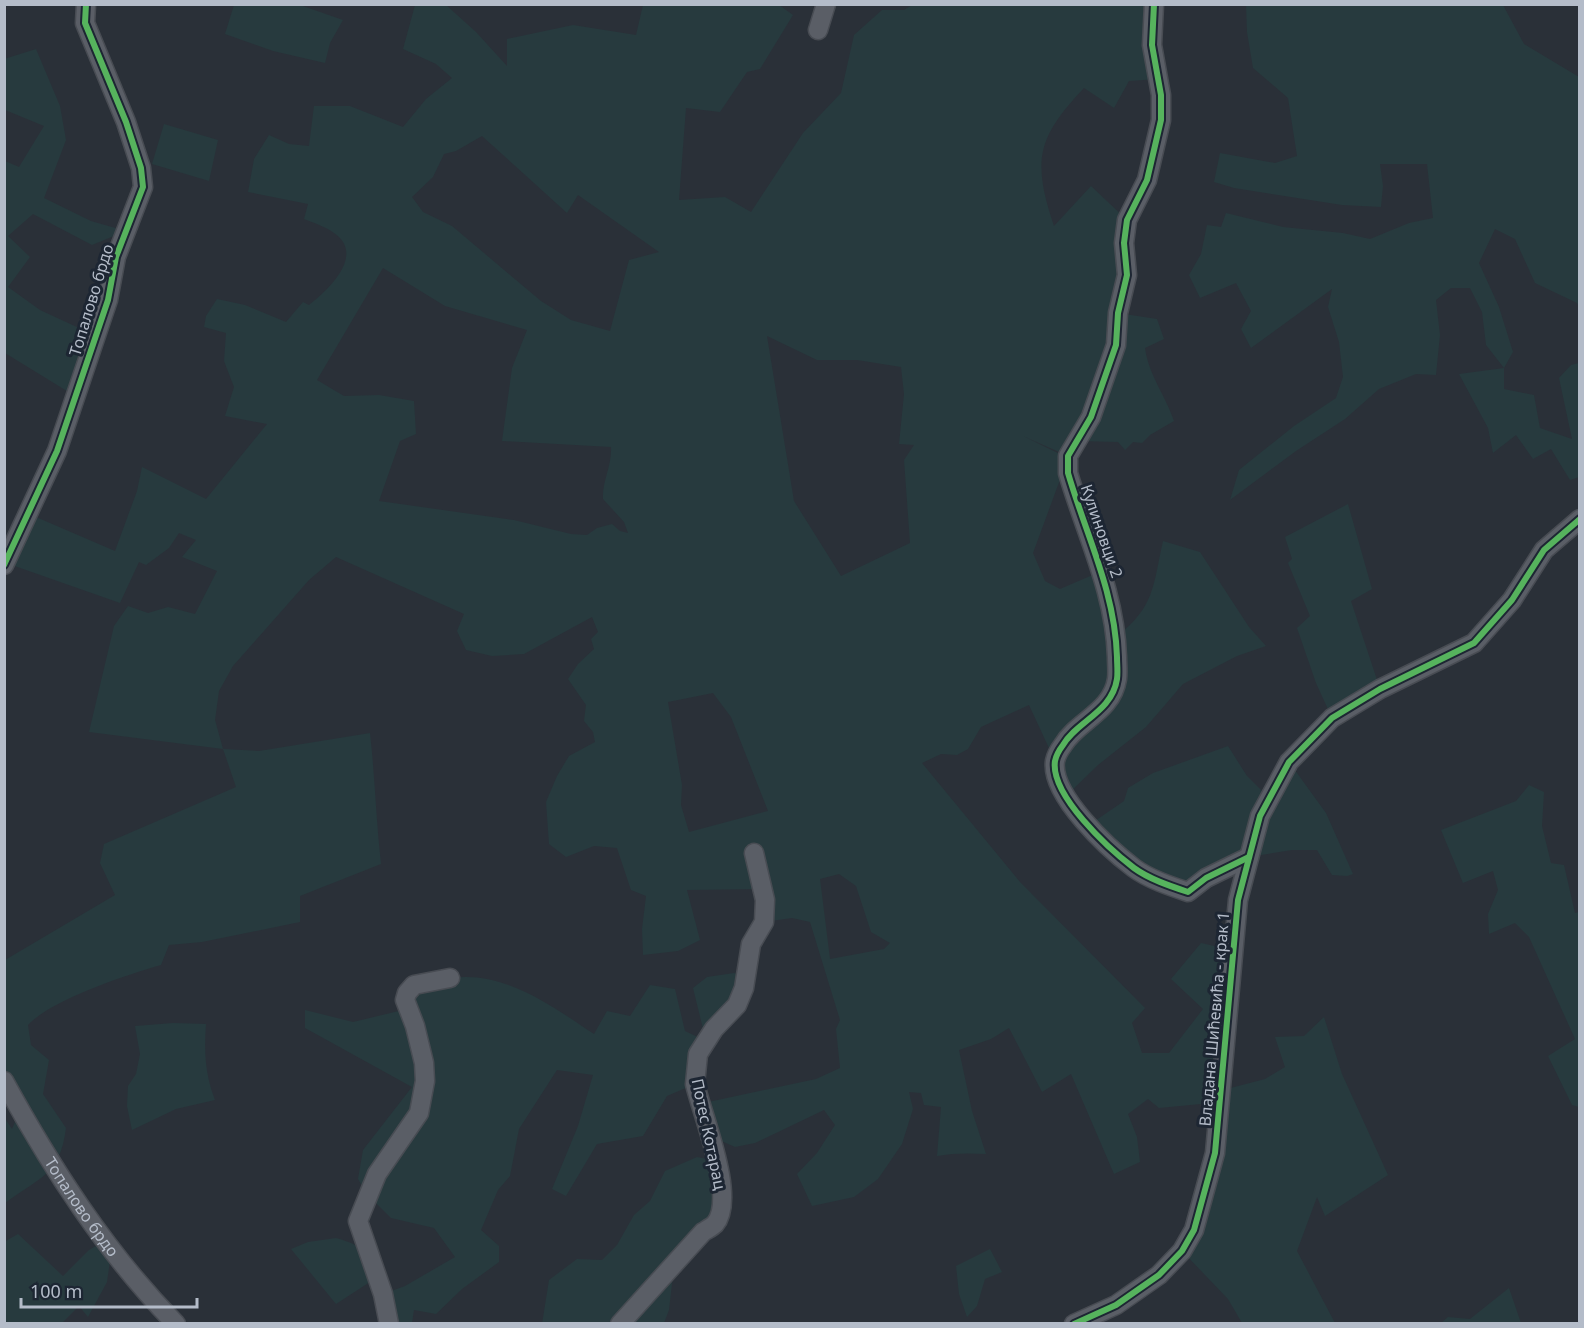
<svg xmlns="http://www.w3.org/2000/svg" width="1584" height="1328" viewBox="0 0 1584 1328" font-family="'Noto Sans',sans-serif">
  <style>
    .green { fill: #273a3e; fill-rule: evenodd }
    .lines { fill: none; stroke-linecap: round; stroke-linejoin: round }
    .minor-casing { stroke: #484c53; stroke-width: 21 }
    .minor { stroke: #5a5e66; stroke-width: 18 }
    .cycleway-casing { stroke: #1d2633; stroke-width: 10 }
    .cycleway { stroke: #56b35d; stroke-width: 6 }
    .labels { text-anchor: middle; dominant-baseline: central; stroke-width: 6; stroke-linejoin: round; paint-order: stroke }
    .street-label { font-size: 16px; fill: #b4bcc9; stroke: #1d2633 }
  </style>
  <rect width="100%" height="100%" fill="#2a3038"/>
  <g class="green">
    <path d="M914,4L1154,5L1158,79L1129,81L1114,108L1084,88C1037,138 1032,160 1054,226L1091,186L1127,220L1118,313L1157,319L1164,339L1145,348C1149,376 1165,394 1174,421L1150,435L1142,443L1133,442L1125,450L1118,442L1078,441L1068,456L1023,436L1068,458L1033,553L1045,581L1060,589L1102,571L1117,636C1155,607 1153,585 1163,541L1200,552L1249,627L1266,646L1237,656L1183,684L1146,727L1098,765L1065,797L1055,761L1029,705L981,727L968,749L957,755L941,754L922,763L1020,882L1145,1008L1132,1023L1142,1053H1169L1203,1009L1171,979L1201,943L1232,950L1223,1090L1265,1079L1285,1067L1275,1037L1304,1036L1324,1017L1342,1074L1388,1175L1325,1216L1317,1197L1297,1251L1335,1323H1242L1228,1299L1182,1251L1220,1119L1201,1104L1159,1108L1148,1099L1128,1114L1137,1137L1140,1162L1114,1174L1071,1074L1042,1092L1009,1028L991,1039L959,1050L972,1111L986,1154C970,1153 952,1153 937,1156L941,1107L924,1105L921,1093L909,1092L913,1109L902,1144L878,1179L854,1197L812,1206L797,1174L817,1153L835,1125L824,1110L755,1143L735,1147L710,1136L699,1104L816,1079L840,1068L836,1029L840,1020L810,922L792,918L764,922L762,889L687,890L700,940L678,951L643,955L642,929L646,896L631,890L617,848L594,846L566,857L549,844L546,802L557,776L569,756L595,742L593,732L584,721L586,705L568,679L578,664L594,649L591,639L598,632L592,617L524,654L492,656L466,650L457,631L464,614L336,557L309,580L233,666L219,691L215,720L223,749L259,751L370,733C375,777 376,820 381,864L300,896V922L202,942L169,945L161,965C126,975 51,1000 28,1025L31,1045L49,1060L43,1094L66,1128C60,1175 40,1177 5,1203L4,1117L12,1129L20,1110L5,1081V960L115,895L100,863L104,844L236,787L223,749L89,732L114,626L128,606L148,613L168,607L195,614L217,571L182,557L196,540L179,533L169,548L146,565L139,562L120,603L6,563L29,514L115,551L137,491L142,467L206,499L267,424L225,416L234,387L224,361L226,333L204,327L206,316L217,299L245,305L286,322L303,302L309,305C328,290 366,255 334,233C326,227 314,223 304,219L308,204L248,192L254,159L269,135L289,144L309,146L314,106H350L403,127L426,99L452,78L436,64L403,49L415,5H446L476,32L507,66V39L573,25L636,35L643,5H779L793,15L760,69L747,72L720,112L686,108L679,200L725,197L751,212L803,133L841,93L854,35L882,10H904ZM482,136L567,213L578,195L659,252L629,260L610,331L571,320L541,301L452,226L423,212L412,197L433,177L444,154L456,151ZM383,268L445,306L527,330L512,368L502,441L611,447C612,466 602,481 603,499L624,522L628,533L620,531L612,524L597,528L587,535L571,534L514,520L379,501L400,441L416,434L414,401L379,395L344,396L317,380ZM767,336L817,360H857L901,367L904,394L899,444L914,445L904,460L910,543L841,576L794,501ZM713,693L731,717L768,811L689,832L681,805L682,785L668,702ZM839,874L856,886L871,932L890,943L884,949L830,959L820,879Z"/>
    <polygon points="234,5 300,5 343,20 330,43 325,63 273,51 225,34"/>
    <polygon points="1246,5 1503,5 1524,44 1579,77 1579,307 1577,303 1535,283 1515,239 1495,229 1479,263 1499,307 1513,352 1504,368 1504,389 1534,395 1540,428 1572,439 1559,378 1571,365 1579,363 1579,477 1570,480 1551,449 1533,459 1516,435 1493,453 1488,428 1459,374 1504,368 1486,345 1482,312 1470,288 1451,288 1436,300 1440,335 1436,375 1416,374 1379,389 1345,419 1296,451 1230,500 1239,470 1294,426 1336,398 1343,377 1339,342 1328,307 1332,289 1251,348 1241,329 1251,311 1236,283 1200,298 1189,275 1201,254 1207,225 1221,227 1226,213 1283,227 1343,233 1370,239 1409,223 1433,218 1427,164 1380,164 1383,186 1381,207 1342,205 1234,188 1214,182 1220,153 1275,163 1297,156 1288,98 1253,68 1247,32"/>
    <polygon points="36,49 60,106 66,140 44,198 91,221 126,231 92,245 33,214 8,236 30,257 8,287 40,310 92,334 75,396 5,353 5,161 19,167 44,126 5,110 4,59"/>
    <polygon points="164,124 218,140 209,181 152,164"/>
    <polygon points="1348,504 1372,589 1351,601 1380,689 1332,718 1316,683 1297,628 1310,616 1288,563 1292,559 1285,537"/>
    <polygon points="1228,746 1247,776 1269,798 1289,762 1326,813 1353,874 1347,876 1332,875 1317,850 1292,850 1249,857 1188,892 1167,885 1089,825 1124,801 1128,788 1153,773"/>
    <polygon points="1529,785 1544,792 1542,826 1551,863 1564,865 1575,913 1579,912 1579,1107 1572,1105 1548,1056 1575,1039 1529,937 1515,923 1489,934 1488,914 1498,890 1493,871 1463,883 1441,830 1516,801"/>
    <path d="M734,973L746,977L714,1029L695,1084L667,1096L643,1136L597,1144L566,1196L552,1189L578,1126L593,1075L557,1070L519,1129L510,1176L498,1190L481,1230L499,1246V1262L462,1289L436,1314L414,1310L412,1323H389L383,1294L405,1286L455,1257L434,1228L391,1218L367,1194L358,1179L363,1150L412,1087L305,1028V1010L353,1022L407,1009L405,1000C418,993 436,981 451,978C504,970 553,1007 594,1034L607,1011L630,1016L650,985L675,989L685,1031L706,1041L693,988L707,977Z"/>
    <path d="M173,1023L206,1024C204,1052 205,1074 215,1100L176,1109L132,1130L127,1106L128,1086L136,1074L140,1054L135,1026Z"/>
    <polygon points="697,1157 717,1161 720,1212 674,1266 669,1310 664,1323 542,1324 549,1280 577,1259 602,1260 617,1245 634,1215 650,1201 665,1171"/>
    <polygon points="18,1234 63,1276 89,1250 106,1240 112,1247 107,1282 88,1317 79,1306 62,1323 5,1323 4,1242"/>
    <path d="M336,1238C364,1246 366,1251 376,1278L336,1304L291,1249L308,1242Z"/>
    <polygon points="990,1249 1002,1272 985,1279 977,1306 967,1317 959,1294 956,1266"/>
    <polygon points="1509,1288 1521,1323 1441,1323 1448,1317 1470,1319"/>
  </g>
  <g class="lines">
    <g class="minor-casing">
      <g id="minor">
        <path d="M1154,4L1152,45L1161,95V120L1147,180L1127,220L1124,243L1127,275L1118,313L1116,345L1091,417L1068,456V473C1086,535 1115,591 1117,657C1117,664 1118,672 1117,679C1112,712 1077,721 1063,745C1060,749 1056,756 1055,761C1050,795 1109,849 1134,868C1149,879 1170,886 1188,892L1206,878L1249,857"/>
        <polyline points="818,30 826,4"/>
        <polyline points="4,565 57,451 108,300 116,257 143,187 141,168 126,122 85,23 86,4"/>
        <path id="s1" d="M4,1081C51,1167 106,1253 176,1324"/>
        <polyline points="389,1324 383,1294 358,1221 377,1174 419,1113 425,1081 424,1063 415,1026 405,1000 407,993 414,985 450,978"/>
        <path d="M620,1324L703,1232C706,1230 712,1227 715,1224C737,1198 702,1115 695,1084L698,1054L714,1029L737,1005L744,988L751,944L764,922L765,900L754,853"/>
        <polyline points="1074,1324 1116,1305 1159,1275 1182,1251 1194,1230 1215,1153 1238,900 1260,816 1289,762 1332,718 1380,689 1474,643 1512,600 1544,550 1580,519"/>
      </g>
    </g>
    <use href="#minor" class="minor"/>
    <g class="cycleway-casing">
      <g id="cycleway">
        <path d="M1154,4L1152,45L1161,95V120L1147,180L1127,220L1124,243L1127,275L1118,313L1116,345L1091,417L1068,456V473C1086,535 1115,591 1117,657C1117,664 1118,672 1117,679C1112,712 1077,721 1063,745C1060,749 1056,756 1055,761C1050,795 1109,849 1134,868C1149,879 1170,886 1188,892L1206,878L1249,857"/>
        <polyline points="4,565 57,451 108,300 116,257 143,187 141,168 126,122 85,23 86,4"/>
        <polyline points="1074,1324 1116,1305 1159,1275 1182,1251 1194,1230 1215,1153 1238,900 1260,816 1289,762 1332,718 1380,689 1474,643 1512,600 1544,550 1580,519"/>
      </g>
    </g>
    <use href="#cycleway" class="cycleway"/>
  </g>
  <g class="labels">
    <g class="street-label">
      <text transform="translate(91 300) rotate(-73)">Топалово брдо</text>
      <text transform="translate(1102 531) rotate(71)">Кулиновци 2</text>
      <text transform="translate(1214 1019) rotate(-85)">Владана Шићевића - крак 1</text>
      <text transform="translate(709 1134) rotate(78)">Потес Котарац</text>
      <text stroke="none"><textPath href="#s1" startOffset="148">Топалово брдо</textPath></text>
    </g>
  </g>
  <rect width="1584" height="1328" fill="none" stroke="#b4bcc9" stroke-width="12"/>
  <path d="M21 1298v9h176v-9" fill="none" stroke="#b4bcc9" stroke-width="3"/>
  <text x="30" y="1298" font-size="18" fill="#b4bcc9" stroke="#1d2633" stroke-width="4.5" paint-order="stroke">100 m</text>
</svg>
